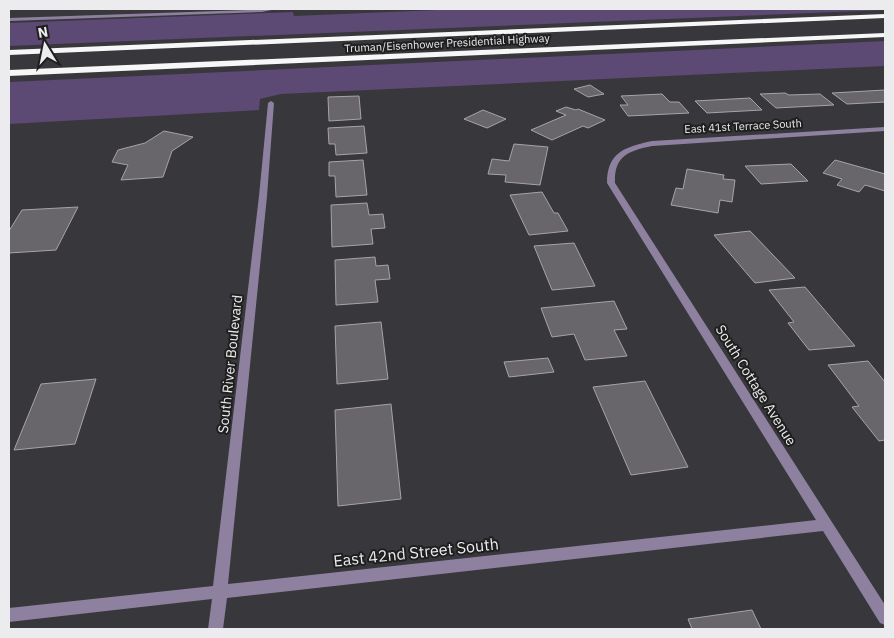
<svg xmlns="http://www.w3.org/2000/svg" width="894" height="638" viewBox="0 0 894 638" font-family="'IBM Plex Sans',sans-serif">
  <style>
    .green { fill: #5c4974 }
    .building { fill: #68666a; stroke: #a6a4a9 }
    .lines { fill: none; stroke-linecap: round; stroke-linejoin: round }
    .street { fill: #8e81a0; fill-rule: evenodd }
    .highway { fill: #f7f7f7; fill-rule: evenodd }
    .labels { text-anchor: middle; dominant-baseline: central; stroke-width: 4; stroke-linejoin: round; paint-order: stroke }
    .far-street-label { font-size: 11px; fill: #ecebed; stroke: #1f1f20 }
    .street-label { font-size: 14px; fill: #ecebed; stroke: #1f1f20 }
    .near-street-label { font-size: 16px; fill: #ecebed; stroke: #1f1f20 }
  </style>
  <rect width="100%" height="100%" fill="#38373b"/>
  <g class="green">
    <polygon points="461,9 885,10 9,46 9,23 293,12 294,16"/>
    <polygon points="885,41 885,66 281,94 260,99 259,110 9,124 9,82"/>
  </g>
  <g class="building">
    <polygon points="590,85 604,94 588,97 574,89"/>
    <polygon points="885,90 885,102 847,104 832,93"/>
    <polygon points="785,93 789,95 820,94 834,105 776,108 760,94"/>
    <polygon points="662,94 670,102 679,102 689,113 628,116 620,105 628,105 621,96"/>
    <polygon points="359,96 361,119 329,121 328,97"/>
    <polygon points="750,98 762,110 707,113 695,101"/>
    <polygon points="566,107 576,110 578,109 605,120 588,128 583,126 552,140 531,130 566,115 556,111"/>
    <polygon points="483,110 506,119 487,128 464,119"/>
    <polygon points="364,126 367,153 336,155 335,144 329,144 328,128"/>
    <polygon points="164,131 193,137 172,151 163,177 121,180 128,165 112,162 118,150 145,143"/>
    <polygon points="514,144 548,147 540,185 505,182 506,175 488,174 492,159 509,161"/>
    <polygon points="363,160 367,195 336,197 335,176 329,176 329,162"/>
    <polygon points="835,160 885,174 885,191 865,185 859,192 837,185 842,179 823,173"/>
    <polygon points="791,164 808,181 761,184 745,166"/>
    <polygon points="687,169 724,175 723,179 735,180 732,202 720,200 718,213 671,205 676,188 683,189"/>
    <polygon points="542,192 554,213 558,213 568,231 529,235 510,195"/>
    <polygon points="367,203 369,215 383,214 385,228 371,229 373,244 332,247 331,205"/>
    <polygon points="78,207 56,250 9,253 9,231 22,210"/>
    <polygon points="750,231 795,278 755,283 714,235"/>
    <polygon points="574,243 595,286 552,290 534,246"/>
    <polygon points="375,257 376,266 388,265 390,279 375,280 378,302 336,305 335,260"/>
    <polygon points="805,287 855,346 809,350 788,323 794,322 769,290"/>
    <polygon points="614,301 627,329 614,330 627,356 585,360 574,334 552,337 541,308"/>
    <polygon points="381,322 388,379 337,384 335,326"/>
    <polygon points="548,358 554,372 509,377 504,362"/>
    <polygon points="868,361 885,382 885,440 879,441 852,407 859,406 828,365"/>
    <polygon points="96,379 75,444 14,450 41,384"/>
    <polygon points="645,381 688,467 631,475 593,387"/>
    <polygon points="391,404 401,499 338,506 335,410"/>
    <polygon points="752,610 761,629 692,629 688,619"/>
  </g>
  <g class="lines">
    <g class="street">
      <polygon points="276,9 262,12 9,21 9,18"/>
      <path d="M271,101L274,103L267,196L228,584L816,520L607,183C607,152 625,147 652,141L885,127V131L652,146C628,151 614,156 615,183L885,605V625L880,623L823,531L227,598L223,629H208L212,599L9,622V608L213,586L259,196L268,103Z"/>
    </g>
    <g class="highway">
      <polygon points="885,14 885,18 9,55 9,50"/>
      <polygon points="885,33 885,37 9,76 9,70"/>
    </g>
  </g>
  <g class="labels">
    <g class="far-street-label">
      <text transform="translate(447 43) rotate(-3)">Truman/Eisenhower Presidential Highway</text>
      <text transform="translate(743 126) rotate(-3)">East 41st Terrace South</text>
    </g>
    <g class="street-label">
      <text transform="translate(230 364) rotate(-84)">South River Boulevard</text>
      <text transform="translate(756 385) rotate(58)">South Cottage Avenue</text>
    </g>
    <g class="near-street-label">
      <text transform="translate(416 552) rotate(-6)">East 42nd Street South</text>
    </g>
  </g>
  <rect width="894" height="638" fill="none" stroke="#ecebed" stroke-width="20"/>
  <g transform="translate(45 45) rotate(350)" stroke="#1f1f20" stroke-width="4" paint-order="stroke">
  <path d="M0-4L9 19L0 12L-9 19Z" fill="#ecebed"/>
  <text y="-8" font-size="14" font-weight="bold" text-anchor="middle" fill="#ecebed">N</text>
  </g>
</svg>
